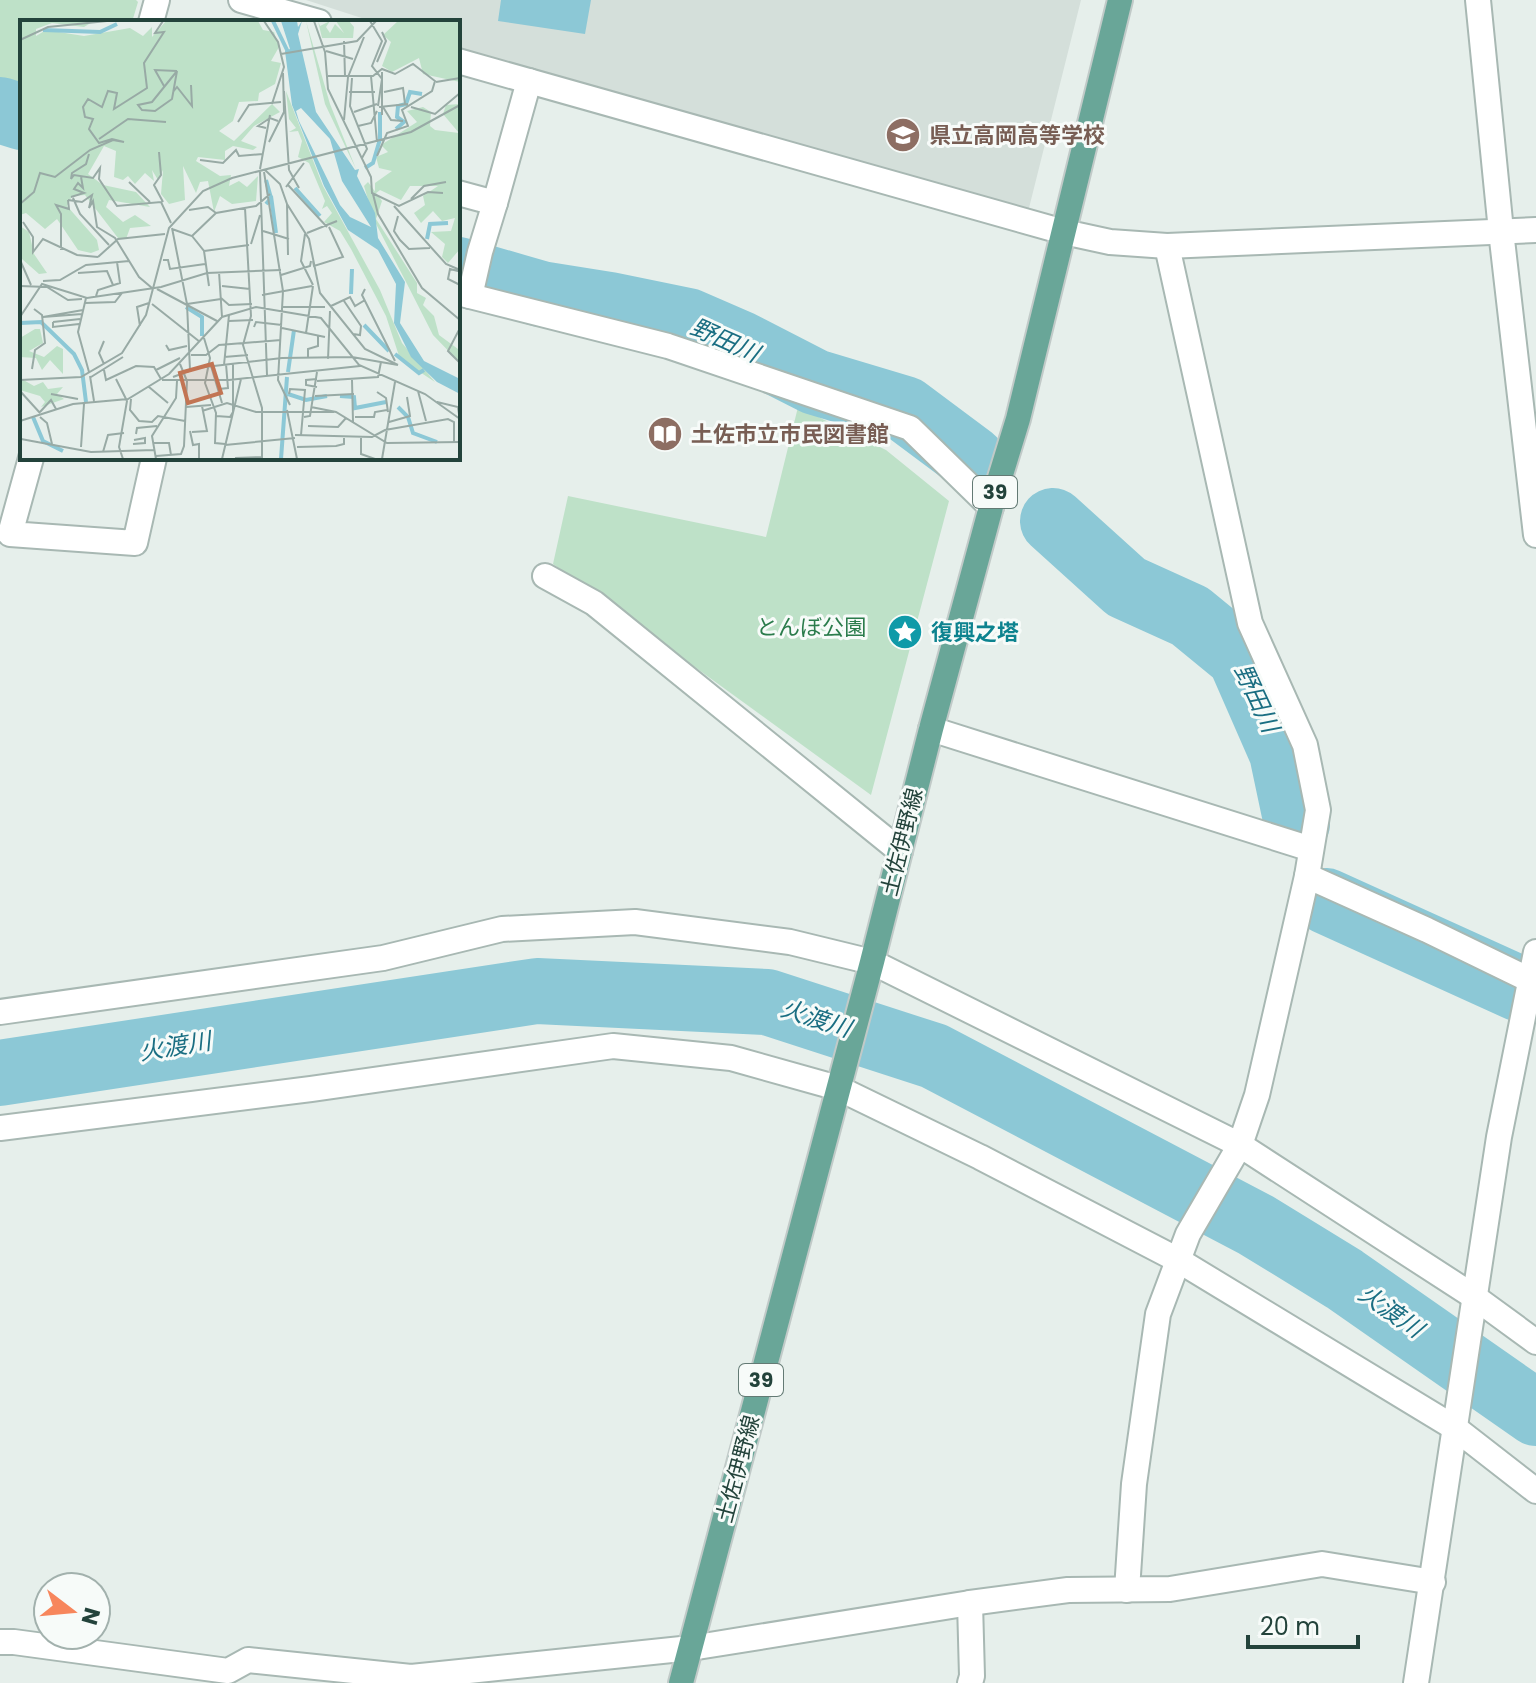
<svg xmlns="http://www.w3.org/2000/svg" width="1536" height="1683" viewBox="0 0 1536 1683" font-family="Poppins,'Noto Sans JP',sans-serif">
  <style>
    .built { fill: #d4dfda }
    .green { fill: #bee1c8 }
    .water { fill: #8cc8d6 }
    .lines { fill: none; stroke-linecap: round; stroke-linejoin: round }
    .river { stroke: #8cc8d6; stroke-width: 66 }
    .minor-casing { stroke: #a8b8b3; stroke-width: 28 }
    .primary-casing { stroke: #c1cac8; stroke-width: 28 }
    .minor { stroke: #fff; stroke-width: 24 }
    .primary { stroke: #69a698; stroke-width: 24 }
    .labels { text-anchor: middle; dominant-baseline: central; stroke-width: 6; stroke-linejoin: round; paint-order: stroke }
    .shield { fill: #f7fbf9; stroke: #637a74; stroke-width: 2 }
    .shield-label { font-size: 20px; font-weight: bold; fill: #23433b }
    .education-label { font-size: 22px; font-weight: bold; fill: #785e54; stroke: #f7fbf9; text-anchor: start }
    .park-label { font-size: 22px; fill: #2b7c4c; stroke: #f7fbf9 }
    .culture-label { font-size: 22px; font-weight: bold; fill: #0d838f; stroke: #f7fbf9; text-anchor: start }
    .street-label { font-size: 22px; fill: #23433b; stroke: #f7fbf9 }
    .water-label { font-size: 24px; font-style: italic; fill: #1a6e82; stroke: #f7fbf9 }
    .inset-river { fill: none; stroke: #8cc8d6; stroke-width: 4 }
    .inset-road { fill: none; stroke: #98aaa5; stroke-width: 2 }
    .view { fill: #c27554; fill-opacity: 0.15; stroke: #c27554; stroke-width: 4 }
    .inset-edge { fill: none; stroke: #23433b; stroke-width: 4 }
  </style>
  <rect width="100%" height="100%" fill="#e6efeb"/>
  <polygon class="built" points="306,0 1081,0 1028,212 458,49 458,22 374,22"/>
  <g class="green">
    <polygon points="0,0 136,0 138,2 132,22 22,22 22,108 0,100"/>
    <polygon points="798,407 886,450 949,501 871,795 553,564 568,496 766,537"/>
  </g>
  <polygon class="water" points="501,0 591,0 585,34 498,21"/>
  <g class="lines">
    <g class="river">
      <polyline points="0,110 22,117"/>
      <polyline points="458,270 541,294 610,305 688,321 741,344 815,382 905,409 972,459"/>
      <polyline points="1053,521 1126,587 1190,616 1240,657 1282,753 1297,824"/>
      <polyline points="1326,901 1520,989"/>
      <polyline points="0,1073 537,991 767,1002 934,1056 1256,1225 1344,1279 1536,1413"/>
    </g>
    <g class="minor-casing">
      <g id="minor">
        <polyline points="241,0 319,22"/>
        <polyline points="1478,0 1501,231 1536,535"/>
        <polyline points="151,22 157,0"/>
        <polyline points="458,61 1064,232 1110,242 1167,246 1536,230"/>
        <polyline points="458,193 495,203 529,81"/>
        <polyline points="458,293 668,346 910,428 991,507"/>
        <polyline points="470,296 480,252 495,203"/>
        <polyline points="31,458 10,534 135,543 154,458"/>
        <polyline points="545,576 594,603 900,851"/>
        <polyline points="931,729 1311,849"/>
        <polyline points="1307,876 1427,930 1536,983"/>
        <polyline points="0,1012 383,958 502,929 635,922 790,942 872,962 1240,1145 1473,1296 1536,1342"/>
        <polyline points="0,1128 311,1089 613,1046 731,1058 838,1088 980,1157 1178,1260 1455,1428 1536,1491"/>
        <polyline points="1127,1590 1134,1484 1158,1314 1188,1234 1240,1145 1257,1095 1307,876 1318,810 1305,745 1250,623 1167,246"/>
        <polyline points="970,1603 972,1676 970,1683"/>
        <polyline points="0,1642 14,1642 228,1671 248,1660 411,1677 691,1648 970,1603 1068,1590 1170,1589 1322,1564 1433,1582"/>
        <polyline points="1416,1683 1499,1137 1536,952"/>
      </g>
    </g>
    <g class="primary-casing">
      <polyline id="primary" points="681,1683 872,962 931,729 991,507 1018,419 1120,0"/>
    </g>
    <use href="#minor" class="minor"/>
    <use href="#primary" class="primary"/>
  </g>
  <defs>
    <g id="school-disc" transform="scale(1.8)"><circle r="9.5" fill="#8d6e63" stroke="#f7fbf9"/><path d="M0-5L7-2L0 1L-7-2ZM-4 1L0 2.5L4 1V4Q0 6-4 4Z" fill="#fff"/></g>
    <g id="library-disc" transform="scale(1.8)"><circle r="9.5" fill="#8d6e63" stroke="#f7fbf9"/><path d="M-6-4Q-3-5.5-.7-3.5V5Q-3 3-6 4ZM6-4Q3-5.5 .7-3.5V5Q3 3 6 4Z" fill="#fff"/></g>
    <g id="sight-disc" transform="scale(1.8)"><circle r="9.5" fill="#0f9aa8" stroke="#f7fbf9"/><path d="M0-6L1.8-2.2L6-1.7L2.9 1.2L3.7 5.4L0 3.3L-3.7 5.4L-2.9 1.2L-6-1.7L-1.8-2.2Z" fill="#fff"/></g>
  </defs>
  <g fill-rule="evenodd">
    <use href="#school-disc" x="903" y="135"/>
    <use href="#library-disc" x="665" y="434"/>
    <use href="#sight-disc" x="905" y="632"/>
  </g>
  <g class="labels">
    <g class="shield">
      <rect x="973" y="476" width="44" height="32" rx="6"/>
      <rect x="739" y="1364" width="44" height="32" rx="6"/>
    </g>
    <g class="shield-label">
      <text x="995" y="492">39</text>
      <text x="761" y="1380">39</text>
    </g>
    <g class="education-label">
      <text x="929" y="135">県立高岡高等学校</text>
      <text x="691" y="434">土佐市立市民図書館</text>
    </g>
    <g class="park-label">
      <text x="811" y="627">とんぼ公園</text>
    </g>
    <g class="culture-label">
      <text x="931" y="632">復興之塔</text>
    </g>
    <g class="street-label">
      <text transform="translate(902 842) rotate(-76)">土佐伊野線</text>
      <text transform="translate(738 1469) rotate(-75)">土佐伊野線</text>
    </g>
    <g class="water-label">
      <text transform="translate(725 340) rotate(24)">野田川</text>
      <text transform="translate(1257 698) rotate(65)">野田川</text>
      <text transform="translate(816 1018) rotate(18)">火渡川</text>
      <text transform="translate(175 1046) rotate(-9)">火渡川</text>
      <text transform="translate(1391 1311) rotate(35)">火渡川</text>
    </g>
  </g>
  <g transform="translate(20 20)">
    <rect width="440" height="440" fill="#e6efeb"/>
    <path d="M0,1H74L64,7L32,3L16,9V16L26,10L64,16L110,8L123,16L132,7V17L146,1H238L243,10L254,12L259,27L251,41L261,43L255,64L239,73L238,81L219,82L213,101L199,111L214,121L252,84L260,92L234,106L221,121L237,127L233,130L213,126L205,131V140L178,137L176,141L200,156L211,155L209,166L219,161L227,167L238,156L236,181L212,184L200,176L194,192L188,161L180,162L176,173L163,146L165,180L149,184L141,174L143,150L138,160L132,150L134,161L125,153L115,164L108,156L103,160L94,157L96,131L84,126L68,154L83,165L116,172L130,187L89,180L86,187L103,202L115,195L131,206L110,208L106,219L98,218L65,175L52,176L47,186L77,220L79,230L71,233L58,230L37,199L25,209L6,193L0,195ZM286,1L310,84L336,149L305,84ZM298,1L300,6L310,1L306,7L310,13L315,4L324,13L316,1H329L334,7L333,18H302ZM378,1H440V62L403,54L399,38L372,52L362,46L371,22L363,15ZM266,71L303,166L360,270L382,323L415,362L380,339L366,296L331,229L320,211L304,202L312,193L307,186L302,189L305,181L289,143L278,137L282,121L278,111L269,112L276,108L269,99ZM440,84V229L428,243L422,237L425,224L411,212L431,211L435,198L422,201L413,191L401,203L394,193L405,185L403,176L418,166H390L381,180L360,170L355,174V163L372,151L359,148L356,137L368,132L361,125L397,102L387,91L403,87L411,92L410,106L415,110L439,113L423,94L426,85ZM348,162L362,181L356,199L397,263V273L406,278L403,285L414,296L419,315L438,329L440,343L413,315L385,260L354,200L344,166ZM0,206L9,212L14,234L27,253L19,254L2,239ZM15,309H20L23,323L9,331L24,337L37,326L43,329V354L30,340L22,350L16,338L0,337V318ZM0,358L14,366L23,362L28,369L43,367L37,374L44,379L21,387L25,382L20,376L0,370Z" fill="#bee1c8"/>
    <path d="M261,1H277L278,7L282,1L278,14L296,92L335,150L339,149L337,156L355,193L358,218L385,262L380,303L404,341L440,359V374L417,362L391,337L374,303L376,264L358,230L328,210L304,166L272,85L265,31L270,29ZM281,88L310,119L322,161L351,207L330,197L320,185L279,101L276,91Z" fill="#8cc8d6" fill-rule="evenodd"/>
    <path class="inset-river" d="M253,1L268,32M23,10L80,12L97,4M376,109L384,102L377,97L378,86L386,84L390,72L402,74M345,148L353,143L360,119V92M275,168L300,196M251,176L256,213M246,184L251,178L246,160M407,219L410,204L428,203M331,274L332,249M166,287L182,297V316M0,303L21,302L54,334L62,350L66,382M344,305L369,331M375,334L399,353L404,350M268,352L274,310M268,374L286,380L307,376M320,376L334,377L335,388L366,382M378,387L388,397L393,413L417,422M13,397L23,421L43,431M261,439L267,357"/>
    <path class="inset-road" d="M244,1L258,22L264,47L252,84M294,1L305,32L308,69L351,157L352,173L379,186L408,172L423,173M350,1L362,21L352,46L362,59L358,86M0,20L28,7L87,1M324,21L325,56M306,31L333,39M261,34L337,21L356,1M357,42L366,21L362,12M157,51L152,79L135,91L122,90L118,85L132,82ZM308,56H353L362,49L375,54L393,44L415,61L412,71L382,90L388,106L367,113L357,136M351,56L357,122M328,57L344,17M332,58L330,86L347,129L342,138M416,62L440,58M144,66L135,50L157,51M264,71L269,150L279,168M153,72L157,67L172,86L171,65M329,72H355M364,72L383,68L385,84M359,87L388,84M363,87L371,100L383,101M391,87L415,94L440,73M334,92L357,84M362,95V52M324,100L328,57M218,102L229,85L261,82M338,106L351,103L357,91M246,108L238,106L250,98L258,101M79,119L108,99L146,102M249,122L264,92L263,53M139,132L141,155L134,165L143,182M69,134L66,144L52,153L51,159L54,155L73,158L80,148L79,159L97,186L141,182L151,203M180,140L203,143L216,130L219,136L243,134M240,149L250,95M245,150L260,164L267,184L268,235M240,152L247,355M244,152L263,271L258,360L270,385M109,162L130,182M268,165L307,207M266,167L284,143M353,174L358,194L402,268L440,300M51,177L64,173L54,169L58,163L63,168L61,157M53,178L60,194L89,225M391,179L404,166L426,162M48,180L62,182L72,175L69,188L73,181L77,207L95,218L119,257L132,268M0,184L14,172L20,153L35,157L70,130L93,120L104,122L92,119L79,123L69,109L73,99L65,97L63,87L68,79L82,87L88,71L97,73L94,89L127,68L124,43L144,12L135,13L143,1M267,184L289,219L300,273L345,329L378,345M374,186L426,244L440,250M225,188L231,296L223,325L242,388V439M169,190L188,187L196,193M378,196L374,211L380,220L389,229L410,228M3,202L13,217V232L23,219L57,235L78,237M152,208L167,284L170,350M152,209L172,216L184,231L189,266M243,211L269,219M287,213L317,201M285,214L281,241L293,265M172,216L196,193L236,186L250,174M231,224L240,195M41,230V194L36,185L49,189L48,180M184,231L229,225M78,237L98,219L145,214M0,240L11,265M143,240H148L150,249L185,244M293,241L294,246L323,237L309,207M440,244L438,251L430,249L428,259L440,265M199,252L202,297M58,253L87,251L93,265M261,255L290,246L291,241M23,261L40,260L66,245L109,241M0,266L27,267L48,280L62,279M202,266L230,269M137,269L197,301M345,269L342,275L375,341M242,275L292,266M76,276L78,270L100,263L97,242M66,278L58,312L69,352M201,278L209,285L232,284M324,281L341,306L340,315L333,314M65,283L95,282L102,273M132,284L180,322M167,284L201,279M311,286L330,277L335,286L345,280M263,287H305M62,294L23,297L63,290M0,297L22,264L67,278L141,267L187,253L261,250M209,301L233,300M33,302V307L59,304M33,302L60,299M120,306L117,287L129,283M234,307L236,302L262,305M262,308L305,317M440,308L428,331L440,343M286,313L293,266M184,318L190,338L185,363L196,393L195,423L205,424M146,325L149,330L167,326M171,335H186L199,325L261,320M204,337L228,335M288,339V329L298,326V316M308,339L310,291M84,344L79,333L84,321M204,345L209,295M191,346L202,383M12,349L15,330L25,323L22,295L14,289M84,350L86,360L116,346L134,347L141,359M136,350L160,338M70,356L74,381M71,357L103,337M153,357L177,348L262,338L332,337L378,345M96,359L107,381L99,427L103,439M297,359L286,360V365L297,367M0,360L61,357L102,333L126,295L149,208L183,171L212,158L391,112L440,85M142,360H209L340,346M332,360L333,402M297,361L358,357L361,342M129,367L148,383M199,369L208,368L206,344M0,371L20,393M398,371L406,401M357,372L366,378L368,392M31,374L58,379M269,374L270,369L285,370L281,415M295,376L334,374M111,379L110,390L119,401L132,402L138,396L165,401M417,382L438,387L440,401M166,387L191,385M291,387L316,392L367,423L440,422M267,390L277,439M182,391L207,383L236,392H314M20,392L31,380L36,389M196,396L210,397L213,392V344M20,397L27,403L32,424M284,397L290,396L297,352M335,397H354L355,392L367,390M0,401L53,384L108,379L149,354L202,297L236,287L301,298L339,345L405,374L440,399M369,402L390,396L387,377M288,406L318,407L326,398M170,411L173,425L179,424V439M172,412L187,411L182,386M116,414L117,408L137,406M275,415L352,417L365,410L428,399L434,402V422M341,418V434L355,439M1,419L71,432L134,430M134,423H149L151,435M113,424L125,423V418L114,420M205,425L275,418M61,427L64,384M277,427L316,426L324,424V418M83,432L88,415L104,413M136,436L161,434L164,426L167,361L160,344M215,438L242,437M136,439L132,416L156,378L157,361M202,439L221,359M362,439L375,362"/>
    <path class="view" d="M192,344L201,373L168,383L160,353Z"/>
    <rect width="440" height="440" class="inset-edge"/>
  </g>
  <g transform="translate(72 1611) rotate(106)"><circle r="38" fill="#f7fbf9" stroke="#a2b1ad" stroke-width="2"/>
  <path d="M0-6L14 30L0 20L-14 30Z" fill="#f7865c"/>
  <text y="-12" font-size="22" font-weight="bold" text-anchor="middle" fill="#23433b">N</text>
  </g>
  <path d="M1248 1635v12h110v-12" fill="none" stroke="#23433b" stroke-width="4"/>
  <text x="1260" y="1635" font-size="24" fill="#23433b" stroke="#f7fbf9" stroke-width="6" paint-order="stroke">20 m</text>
</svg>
